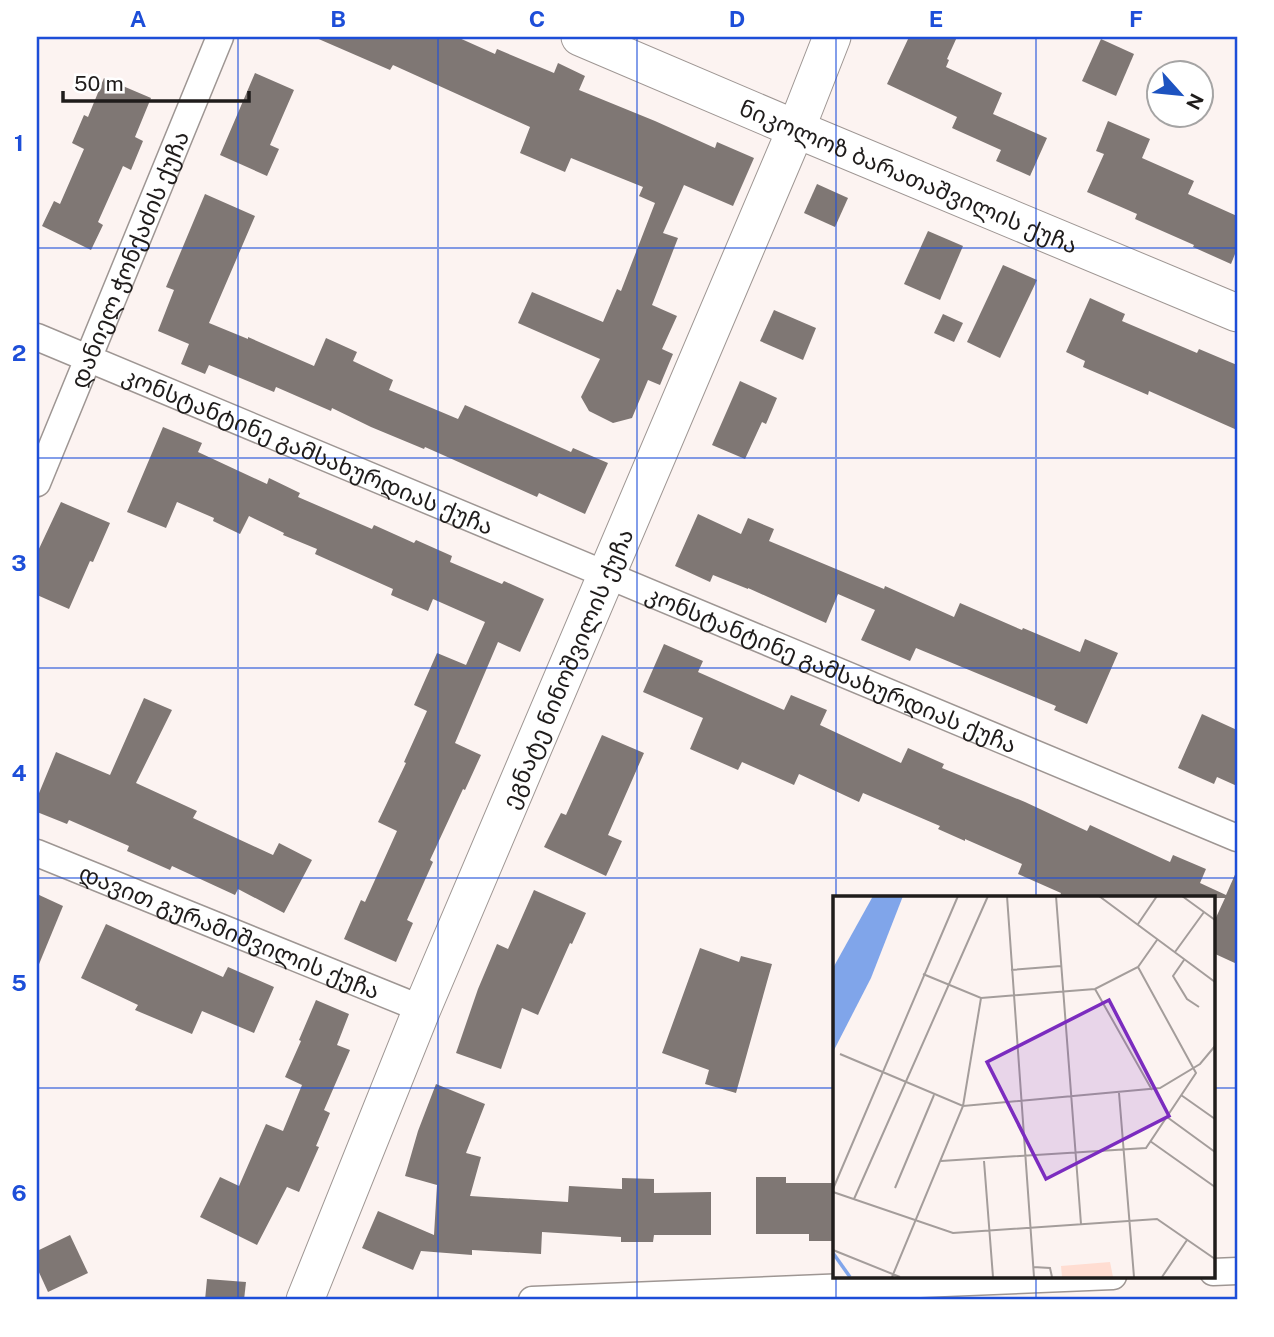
<svg xmlns="http://www.w3.org/2000/svg" width="1274" height="1337" viewBox="0 0 1274 1337" font-family="'Public Sans','Noto Sans Georgian',sans-serif">
  <style>
    .building { fill: #7f7774 }
    .lines { fill: none; stroke-linecap: round; stroke-linejoin: round }
    .street-casing { stroke: #9e9693; stroke-width: 29 }
    .secondary-casing { stroke: #9e9693; stroke-width: 39 }
    .street { stroke: #fff; stroke-width: 26 }
    .secondary { stroke: #fff; stroke-width: 37 }
    .grid { fill: none; stroke: #1d4ed8; stroke-width: 2; stroke-opacity: 0.55 }
    .labels { text-anchor: middle; dominant-baseline: central; stroke-width: 5; stroke-linejoin: round; paint-order: stroke }
    .street-label { font-size: 23px; fill: #1f1c1b; stroke: #fff }
    .inset-river { fill: none; stroke: #80a5ea; stroke-width: 3.5 }
    .inset-road { fill: none; stroke: #a49d9b; stroke-width: 2 }
    .view { fill: #7b2cbf; fill-opacity: 0.15; stroke: #7b2cbf; stroke-width: 3.5 }
    .inset-edge { fill: none; stroke: #1f1c1b; stroke-width: 3.5 }
    .neatline { fill: none; stroke: #1d4ed8; stroke-width: 2.5 }
    .grid-label { font-size: 23px; text-anchor: middle; font-weight: bold; fill: #1d4ed8 }
  </style>
  <rect width="100%" height="100%" fill="#fcf3f1"/>
  <g class="building">
    <polygon points="314,37 457,37 495,54 497,49 554,73 558,63 585,76 579,90 655,121 715,148 717,142 754,158 733,206 684,185 663,233 678,238 652,305 677,316 662,349 673,354 660,385 648,380 632,418 613,423 589,411 581,397 600,359 518,323 532,292 603,322 617,289 621,291 655,203 639,196 643,187 571,158 565,172 520,153 530,127 393,65 390,70"/>
    <polygon points="909,37 957,37 947,59 949,60 946,67 1002,93 993,114 1047,138 1030,176 996,161 1001,150 952,128 957,117 887,84"/>
    <polygon points="1101,39 1134,54 1116,96 1082,81"/>
    <polygon points="255,73 294,90 270,145 279,149 267,176 220,155"/>
    <polygon points="104,78 151,98 135,137 143,141 131,170 123,166 98,222 103,225 91,250 42,226 54,201 60,204 84,149 72,143 84,115 88,117"/>
    <polygon points="1108,121 1150,139 1142,158 1194,181 1188,194 1237,216 1237,249 1231,264 1193,247 1194,245 1135,219 1137,214 1087,192 1104,154 1096,151"/>
    <polygon points="817,184 848,198 835,227 804,213"/>
    <polygon points="205,194 255,216 209,323 248,339 248,337 314,366 326,338 357,352 353,361 393,380 389,390 458,419 465,405 571,452 573,448 608,463 585,514 539,493 537,497 425,447 424,449 371,427 332,408 331,411 276,387 274,392 209,365 205,374 181,364 189,344 158,331 174,290 166,287"/>
    <polygon points="928,231 963,246 940,300 904,284"/>
    <polygon points="1003,265 1037,280 1000,358 967,342"/>
    <polygon points="1090,298 1125,314 1122,321 1197,353 1199,349 1237,365 1237,430 1149,391 1148,395 1083,367 1085,361 1066,352"/>
    <polygon points="774,310 816,328 803,360 760,341"/>
    <polygon points="943,314 963,323 954,342 934,333"/>
    <polygon points="740,381 777,398 766,424 762,422 745,459 712,445"/>
    <polygon points="163,427 202,443 198,452 267,484 269,478 300,493 298,497 372,529 374,525 414,543 416,540 452,556 450,562 502,584 504,581 544,599 520,652 498,642 455,743 481,755 465,790 463,789 430,860 433,862 407,920 413,923 396,962 344,939 361,900 365,902 397,831 378,822 406,763 404,762 427,711 414,705 437,653 466,665 485,622 433,599 428,611 391,595 393,589 315,554 317,549 283,535 284,533 249,516 240,534 213,521 214,518 177,502 166,528 127,512"/>
    <polygon points="61,502 110,523 93,562 90,561 69,609 37,595 37,553"/>
    <polygon points="698,514 741,534 748,518 774,529 769,541 884,589 885,586 954,617 960,603 1022,630 1023,628 1080,652 1085,639 1118,653 1087,724 1054,710 1056,706 916,648 910,661 861,640 875,610 838,594 826,623 748,588 748,589 713,575 710,582 675,566"/>
    <polygon points="664,644 703,661 698,672 784,710 791,695 827,710 820,725 901,763 908,748 944,764 942,768 1025,802 1087,831 1090,825 1170,862 1173,855 1206,869 1200,883 1226,895 1237,870 1237,964 1213,953 1213,924 1225,898 1059,898 1061,893 1018,874 1022,864 965,839 965,841 938,829 940,826 863,793 859,802 799,774 794,785 742,762 738,770 690,749 703,718 643,692"/>
    <polygon points="144,698 172,710 136,783 197,811 193,818 273,855 279,843 312,860 284,913 238,889 235,895 172,866 170,870 127,851 129,846 69,820 67,824 37,812 37,798 56,752 110,775"/>
    <polygon points="1202,714 1237,730 1237,786 1217,777 1214,784 1178,768"/>
    <polygon points="602,735 644,753 608,835 622,841 606,876 544,847 561,813 566,815"/>
    <polygon points="534,890 586,913 572,944 570,943 538,1015 522,1008 501,1069 456,1053 478,989 497,944 508,949"/>
    <polygon points="37,894 63,906 37,969"/>
    <polygon points="106,924 223,977 228,967 274,987 254,1033 202,1011 192,1034 135,1010 138,1005 81,978"/>
    <polygon points="700,948 739,962 741,956 772,964 736,1093 705,1084 709,1070 662,1053"/>
    <polygon points="316,1000 349,1014 337,1045 350,1050 324,1110 330,1113 316,1146 319,1147 299,1192 287,1187 257,1245 200,1217 220,1177 239,1186 266,1124 283,1131 302,1085 285,1077 301,1041 299,1040"/>
    <polygon points="436,1084 485,1104 466,1153 481,1157 470,1196 568,1202 569,1186 622,1189 622,1178 654,1179 654,1193 711,1192 711,1235 654,1235 653,1242 621,1242 621,1237 542,1232 541,1254 472,1250 472,1255 421,1251 413,1270 362,1248 378,1211 434,1235 437,1185 405,1176 418,1131"/>
    <polygon points="756,1177 786,1177 786,1183 835,1183 835,1241 809,1241 809,1234 756,1234"/>
    <polygon points="70,1235 88,1273 48,1292 37,1268 37,1251"/>
    <polygon points="207,1279 246,1282 244,1300 205,1300"/>
  </g>
  <g class="lines">
    <g class="street-casing">
      <g id="street">
        <path id="s1" d="M37,337L1237,838"/>
        <path id="s2" d="M37,483L220,37"/>
        <path id="s3" d="M37,853L422,1009"/>
        <polyline points="1213,1272 1237,1271"/>
        <polyline points="532,1300 1113,1276"/>
      </g>
    </g>
    <g class="secondary-casing">
      <g id="secondary">
        <path id="s4" d="M580,37L796,129L1237,313"/>
        <path id="s5" d="M305,1300L422,1009L796,129L832,37"/>
      </g>
    </g>
    <use href="#street" class="street"/>
    <use href="#secondary" class="secondary"/>
  </g>
  <path class="grid" d="M238,37V1300M438,37V1300M637,37V1300M836,37V898M1036,37V898M37,248H1237M37,458H1237M37,668H1237M37,878H1237M37,1088H835M1213,1088H1237M836,1276V1300M1036,1276V1300"/>
  <g class="labels">
    <g class="street-label">
      <text stroke="none"><textPath href="#s4" startOffset="357">ნიკოლოზ ბარათაშვილის ქუჩა</textPath></text>
      <text stroke="none"><textPath href="#s2" startOffset="242">დანიელ ჭონქაძის ქუჩა</textPath></text>
      <text stroke="none"><textPath href="#s1" startOffset="294">კონსტანტინე გამსახურდიას ქუჩა</textPath></text>
      <text stroke="none"><textPath href="#s5" startOffset="684">ეგნატე ნინოშვილის ქუჩა</textPath></text>
      <text stroke="none"><textPath href="#s1" startOffset="861">კონსტანტინე გამსახურდიას ქუჩა</textPath></text>
      <text stroke="none"><textPath href="#s3" startOffset="208">დავით გურამიშვილის ქუჩა</textPath></text>
    </g>
  </g>
  <g transform="translate(833 896)">
    <rect width="382" height="382" fill="#fcf3f1"/>
    <path d="M277,366L280,381H229L228,370Z" fill="#ffddd2"/>
    <path d="M40,0H70L38,82L0,156V72Z" fill="#80a5ea"/>
    <path class="inset-river" d="M0,357L17,381"/>
    <path class="inset-road" d="M174,0L201,381M223,0L248,328M266,0L382,86M349,0L382,24M305,28L324,0M342,56L371,16M351,64L340,80L354,103L366,111M178,74L228,70M90,78L148,102L262,93L305,71L324,44M262,93L319,194M7,158L130,210L327,192L367,168L382,150M286,197L301,381M348,199L382,223M334,221L382,256M317,245L382,291M108,265L313,252L363,177L305,71M151,265L160,381M62,292L101,199M0,293L125,0M0,296L120,337L324,323L382,363M21,303L155,0M0,354L67,381M200,371L217,372L219,381M59,381L130,210L148,102M329,381L354,344"/>
    <path class="view" d="M276,104L336,220L213,283L154,166Z"/>
    <rect width="382" height="382" class="inset-edge"/>
  </g>
  <rect width="1274" height="1337" fill="none" stroke="#ffffff" stroke-width="77"/>
  <g transform="translate(1180 94) rotate(117)"><circle r="33" fill="#ffffff" stroke="#a5a4a4" stroke-width="2"/>
  <path d="M0-5L12 26L0 18L-12 26Z" fill="#1d53c0"/>
  <text y="-10" font-size="19" font-weight="bold" text-anchor="middle" fill="#1f1c1b">N</text>
  </g>
  <path d="M63 91v10h186v-10" fill="none" stroke="#1f1c1b" stroke-width="3.5"/>
  <text x="74" y="91" font-size="21" fill="#1f1c1b" stroke="#ffffff" stroke-width="5" paint-order="stroke">50 m</text>
  <rect x="38" y="38" width="1198" height="1260" class="neatline"/>
  <g class="grid-label">
    <text x="138" y="27">A</text>
    <text x="338" y="27">B</text>
    <text x="537" y="27">C</text>
    <text x="737" y="27">D</text>
    <text x="936" y="27">E</text>
    <text x="1136" y="27">F</text>
    <text x="19" y="151">1</text>
    <text x="19" y="361">2</text>
    <text x="19" y="571">3</text>
    <text x="19" y="781">4</text>
    <text x="19" y="991">5</text>
    <text x="19" y="1201">6</text>
  </g>
</svg>
